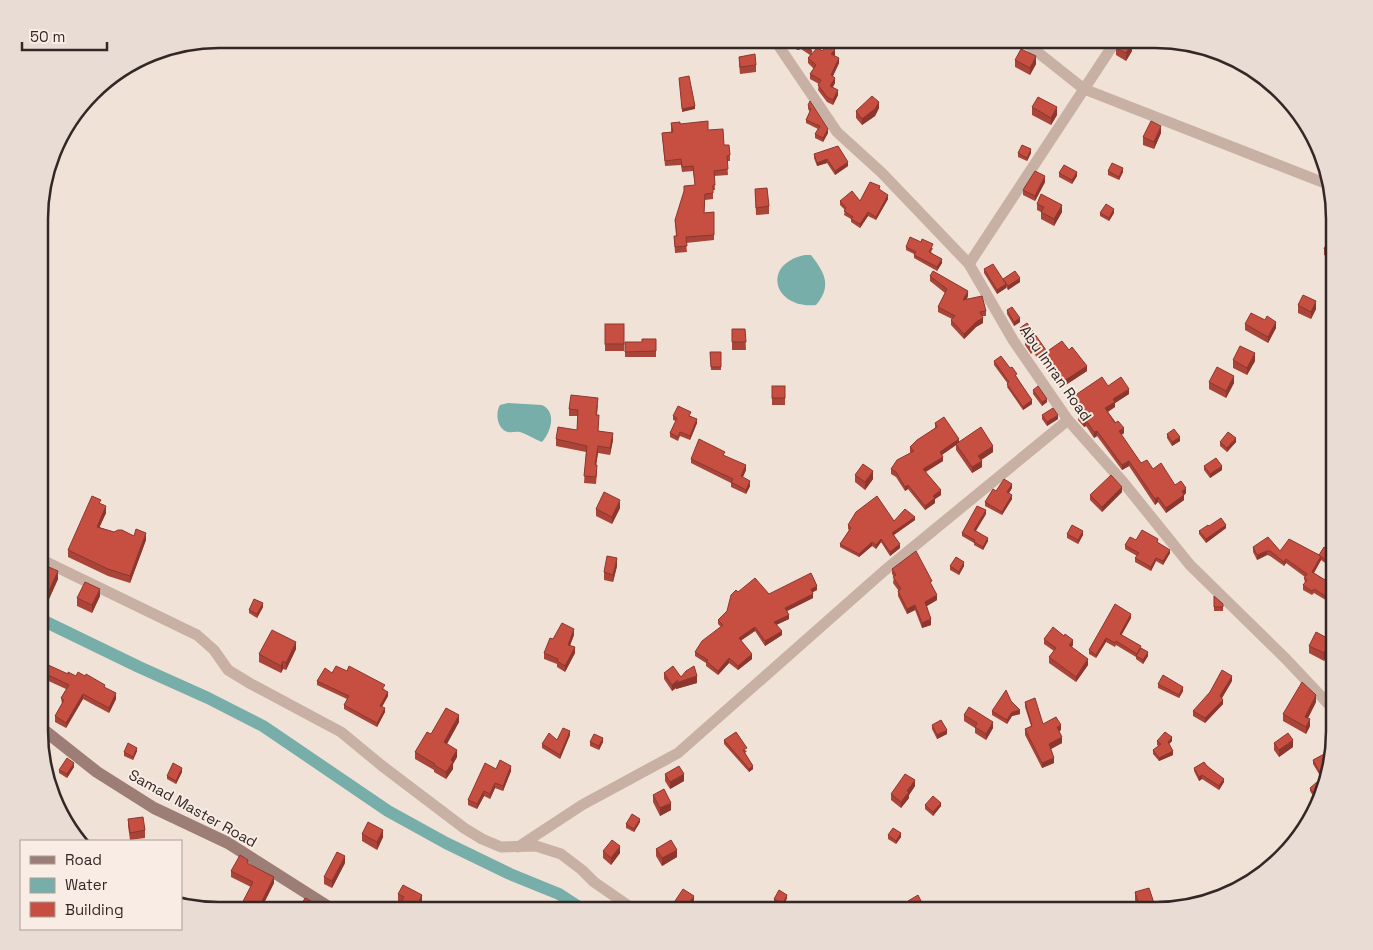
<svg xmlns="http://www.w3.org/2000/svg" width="1373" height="950" viewBox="0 0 1373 950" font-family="'Space Grotesk',sans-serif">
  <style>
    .water { fill: #77aea9 }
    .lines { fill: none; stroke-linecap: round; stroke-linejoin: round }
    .canal { stroke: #77aea9; stroke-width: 12 }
    .street { stroke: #c9b0a4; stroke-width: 11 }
    .secondary { stroke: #9c7e76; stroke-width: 12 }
    .wall { fill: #aa4438 }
    .shaded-wall { fill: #8b372e }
    .building { fill: #c64f41; stroke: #8b372e }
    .labels { text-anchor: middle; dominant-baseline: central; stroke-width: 4; stroke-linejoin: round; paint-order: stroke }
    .street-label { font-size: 15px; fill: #342826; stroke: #f9ece4 }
    .rim { fill: none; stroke: #342826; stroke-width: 2.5 }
  </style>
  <rect width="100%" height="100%" fill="#f1e2d8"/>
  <g class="water">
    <path d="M805,255H811C825,273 832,286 816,305C773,309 761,264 805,255Z"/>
    <path d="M508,403L542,405C557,412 551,432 542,442C534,439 527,434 520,432C516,431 512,433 508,432C497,429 495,413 500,405Z"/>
  </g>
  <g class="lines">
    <polyline class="canal" points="40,619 139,667 208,698 263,726 388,811 446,843 510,874 559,894 585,911"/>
    <g class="street">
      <polyline points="774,39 837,132 882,173 969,264 1013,340 1068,420 1123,482 1190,565 1286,659 1334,710"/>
      <polyline points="1021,39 1084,89 1327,184"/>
      <polyline points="969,264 1117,39"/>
      <polyline points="40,559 197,635 214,650 228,670 251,684 341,732 381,765 464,828 482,839 501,847 536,846 561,854 582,870 594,882 636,911"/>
      <polyline points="518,847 582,805 678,753 884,571 1068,420"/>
    </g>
    <polyline class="secondary" points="40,727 97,772 154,808 228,843 335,911"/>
  </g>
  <g class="wall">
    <polygon points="749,39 763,39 763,45 750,46"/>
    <polygon points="789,39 806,39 812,53 822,51 835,55 834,56 839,63 833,76 835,83 833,87 838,95 833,105 827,102 818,90 819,84 810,79 810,74 814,69 808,63 808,58 810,55 801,49 797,50"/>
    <polygon points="980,39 992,39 990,44"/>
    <polygon points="1116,48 1132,51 1126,61 1116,55"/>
    <polygon points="739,57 756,65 756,72 740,74 739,64"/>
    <polygon points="1015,60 1036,64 1030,75 1015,67"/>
    <polygon points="808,105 828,133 823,142 815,138 815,134 818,129 806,123 806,120 810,112 808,109"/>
    <polygon points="1032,107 1057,115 1051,125 1032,115"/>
    <polygon points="879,108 875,116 862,125 856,118 856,111"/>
    <polygon points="671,123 680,124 708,130 724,145 730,155 730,161 727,161 728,175 714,176 715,190 713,190 713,199 705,200 704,213 714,212 714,240 686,243 687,252 675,253 674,236 676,236 675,220 695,185 693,171 682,172 681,165 665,166 662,133 671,132"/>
    <polygon points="1161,133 1154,149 1143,145 1143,137"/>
    <polygon points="1018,153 1031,153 1027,161 1018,157"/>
    <polygon points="814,154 848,166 835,175 827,163 817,166 814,158"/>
    <polygon points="1108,171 1123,172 1119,180 1108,175"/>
    <polygon points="1059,173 1077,176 1072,184 1059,177"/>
    <polygon points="1045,182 1035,201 1023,195 1023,190"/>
    <polygon points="755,189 769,206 769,214 756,215"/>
    <polygon points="880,190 888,199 876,220 868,216 860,228 851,222 851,219 844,215 845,210 840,205 840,201 860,201"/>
    <polygon points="1037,204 1062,212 1054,226 1041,219 1041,212 1037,210"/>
    <polygon points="1100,213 1114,213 1109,221 1100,216"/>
    <polygon points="1334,219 1334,260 1324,255 1324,249 1329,238 1326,237 1326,231"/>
    <polygon points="906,247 933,248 931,252 942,263 937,271 914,258 914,254 906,250"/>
    <polygon points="984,269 1003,280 1020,282 1008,290 1006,287 1006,288 997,294 984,273"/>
    <polygon points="930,276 968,296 967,299 986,311 986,316 982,316 983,323 976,327 964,339 951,325 951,320 952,319 938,312 938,307 945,293 930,281"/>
    <polygon points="1298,305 1316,309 1311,319 1298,313"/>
    <polygon points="1007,310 1020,322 1014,326 1007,314"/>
    <rect x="605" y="324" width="19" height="27"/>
    <polygon points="1245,324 1276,328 1268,343 1245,330"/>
    <polygon points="1020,328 1046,352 1069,350 1087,371 1061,388 1042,360 1042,357 1038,359 1033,352 1031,354 1025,345 1025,341 1026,341 1020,332"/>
    <polygon points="732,329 745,329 746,350 732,350"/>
    <polygon points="656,339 656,357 625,357 625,342 642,342"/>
    <polygon points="710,352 721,352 721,370 711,370"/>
    <polygon points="1233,360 1255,361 1247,375 1233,368"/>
    <polygon points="994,361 1017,377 1032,404 1023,410 1007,387 1008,384 994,365"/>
    <polygon points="1209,382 1234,383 1226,398 1209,389"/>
    <rect x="772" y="386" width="13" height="19"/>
    <polygon points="1033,390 1047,402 1042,406 1033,394"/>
    <polygon points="1129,394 1115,403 1115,407 1108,412 1124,433 1121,435 1141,463 1153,469 1186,493 1184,495 1184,500 1166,513 1158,502 1155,505 1129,466 1122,470 1097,436 1094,438 1086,426 1084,427 1078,420 1078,415 1082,412 1074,401 1074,396"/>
    <polygon points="598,405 597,415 598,431 613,440 610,455 598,453 596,465 597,472 596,484 584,483 586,452 556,446 556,439 577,430 578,416 569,416 569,409"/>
    <polygon points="1042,415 1058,419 1047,426 1042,419"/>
    <polygon points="673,416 691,416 697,423 690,440 680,436 678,441 670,437 670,433 676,421 673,420"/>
    <polygon points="935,423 959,442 993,452 981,460 982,467 972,473 956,450 956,445 942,455 943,461 926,472 941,495 935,499 935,503 925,510 908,489 905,491 896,477 891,474 891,469 911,453 910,452 910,447 935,428"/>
    <polygon points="1167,434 1180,441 1172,446 1167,438"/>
    <polygon points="1220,442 1236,442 1227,452 1220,446"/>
    <polygon points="725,456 746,470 743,477 750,486 746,494 731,487 731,483 691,463 691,459"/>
    <polygon points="1204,466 1222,470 1210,478 1204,470"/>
    <polygon points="855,475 873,479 865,490 855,482"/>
    <polygon points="1012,488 1009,493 1012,499 1002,515 985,506 985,502 996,491"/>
    <polygon points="1122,492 1102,512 1090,500 1090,495"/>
    <polygon points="101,504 106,513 99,527 114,532 134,536 146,540 130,583 108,576 68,557 68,550"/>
    <polygon points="620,508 612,524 596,516 596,509"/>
    <polygon points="986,514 976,531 988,541 983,550 974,545 974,543 962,536 962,533"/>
    <polygon points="915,520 894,535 900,548 890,556 881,542 876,549 872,546 859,557 840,547 840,544 849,530 848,529 848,525"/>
    <polygon points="1209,526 1226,528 1206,543 1199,534 1199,531"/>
    <polygon points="1067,534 1083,535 1078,544 1067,538"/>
    <polygon points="1136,540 1158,543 1170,553 1163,565 1156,561 1151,571 1135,562 1135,558 1137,556 1125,549 1125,545"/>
    <polygon points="1253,547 1280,551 1319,555 1334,553 1334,569 1321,560 1314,573 1330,583 1334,577 1334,605 1314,593 1312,595 1303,590 1303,585 1305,583 1304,578 1305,577 1286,563 1284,566 1270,556 1267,555 1257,560 1253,552"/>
    <polygon points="617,566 613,582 604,580 604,572"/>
    <polygon points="950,566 964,566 959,575 950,570"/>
    <polygon points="892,569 932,586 937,600 927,606 931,625 922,628 915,610 907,614 898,596 898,590 893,583 894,577 892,574"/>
    <polygon points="40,575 58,579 49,599 40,595"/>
    <polygon points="817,590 813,592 813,598 787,611 789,619 776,625 782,635 765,646 755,631 741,640 752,659 738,670 729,663 718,675 706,666 706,663 695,656 695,652 721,627 718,624 718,620 727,611 738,592 769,594"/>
    <polygon points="100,596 92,613 77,606 77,598"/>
    <polygon points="1214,596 1223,604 1223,611 1214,611"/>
    <polygon points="263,607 257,618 249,613 249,610"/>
    <polygon points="1131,618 1121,635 1141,648 1148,656 1143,664 1136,659 1136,657 1116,645 1115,647 1106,642 1096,658 1089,654 1089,650"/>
    <polygon points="574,635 570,645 575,653 565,672 557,667 557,664 544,659 544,653 553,639"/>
    <polygon points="1044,639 1073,645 1072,647 1088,665 1076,682 1049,663 1049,657 1054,651 1044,644"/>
    <polygon points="1309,646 1331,647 1324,661 1309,653"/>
    <polygon points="296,649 286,670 283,669 281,673 259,662 259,654"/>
    <polygon points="42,672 68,674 105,688 116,699 109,713 83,699 66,728 55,722 55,716 62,704 61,698 66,689 42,678"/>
    <polygon points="332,673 385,689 384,690 388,696 382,707 385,712 377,727 344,709 344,705 347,699 317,685 317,681"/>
    <polygon points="664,673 681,677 697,683 676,689 676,688 672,691 664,679"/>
    <polygon points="1232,681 1222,698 1223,704 1205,723 1193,716 1193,711"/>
    <polygon points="1158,684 1183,691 1179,698 1158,688"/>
    <polygon points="1025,702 1043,724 1061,730 1059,731 1062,743 1051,749 1054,763 1042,768 1025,735 1025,729 1031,726 1025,707"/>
    <polygon points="1316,702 1308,718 1310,726 1306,734 1283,721 1283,714"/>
    <polygon points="992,711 1020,714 1012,716 1007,724 992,715"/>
    <polygon points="964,715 993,728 986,740 975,733 975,728 964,721"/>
    <polygon points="459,722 447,744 457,757 453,764 453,769 446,779 434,772 434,770 415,759 415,752 431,734"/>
    <polygon points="932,725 947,734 937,739 932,729"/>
    <polygon points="570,735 560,759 542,748 542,744 557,740"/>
    <polygon points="724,740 747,751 745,753 753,769 749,772 724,744"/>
    <polygon points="1157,741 1172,741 1169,744 1173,755 1159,761 1153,754 1153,750 1159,746 1157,745"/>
    <polygon points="590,742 603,742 599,750 590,746"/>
    <polygon points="1274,743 1293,747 1279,757 1274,750"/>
    <polygon points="137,751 133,760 124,756 124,752"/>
    <polygon points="1332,753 1329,769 1319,774 1313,764 1313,760 1327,756"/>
    <polygon points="1207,766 1224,782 1219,790 1202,779 1199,781 1194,771 1194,768"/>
    <polygon points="74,767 67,778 59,773 59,770"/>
    <polygon points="496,769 511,771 503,791 495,788 490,799 484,796 477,809 468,805 468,800"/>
    <polygon points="182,772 176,784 167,779 167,776"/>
    <polygon points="665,774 684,781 670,789 665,781"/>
    <polygon points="915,786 909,795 909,798 901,808 891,800 891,794"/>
    <polygon points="1310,788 1323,793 1315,799 1310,791"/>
    <polygon points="653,795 671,810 660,816 653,802"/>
    <polygon points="925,805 941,806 933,816 925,809"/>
    <polygon points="128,819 145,830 145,838 130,840 128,826"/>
    <polygon points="640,822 634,832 626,828 626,824"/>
    <polygon points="362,834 383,837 377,850 362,841"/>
    <polygon points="888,835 901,837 896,844 888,839"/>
    <polygon points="656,849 677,857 662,866 656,856"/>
    <polygon points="603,851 620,853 611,865 603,858"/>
    <polygon points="345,863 332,888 324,884 324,877"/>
    <polygon points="248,864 274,883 262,907 238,911 251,887 231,877 231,871"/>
    <polygon points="1135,892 1154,910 1151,911 1139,911 1135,900"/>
    <polygon points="398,894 422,902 419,908 398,901"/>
    <polygon points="787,898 783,907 774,903 774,899"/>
    <polygon points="675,901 694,903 688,911 679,911 675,908"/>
    <polygon points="908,901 922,907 916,911 911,911 908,905"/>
  </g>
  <g class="shaded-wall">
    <polygon points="718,39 725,39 718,43"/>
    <polygon points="801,43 801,49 797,50 797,45"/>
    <polygon points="1132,44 1132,51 1126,61 1126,53"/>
    <polygon points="835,50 835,55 831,59 831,54"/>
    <polygon points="1036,56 1036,64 1030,75 1030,68"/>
    <polygon points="839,58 839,63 831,80 831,75"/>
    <polygon points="835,78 835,83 830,91 830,86"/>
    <polygon points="838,90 838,95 833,105 833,100"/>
    <polygon points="879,102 879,108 875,116 862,125 862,119"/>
    <polygon points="695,106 695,109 682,112 682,109"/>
    <polygon points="1057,107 1057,115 1051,125 1051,118"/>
    <polygon points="1161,126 1161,133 1154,149 1154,142"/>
    <polygon points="828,129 828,133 823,142 823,138"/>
    <polygon points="1031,149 1031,153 1027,161 1027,158"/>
    <polygon points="827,159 827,163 817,166 817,163"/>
    <polygon points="848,162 848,166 835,175 835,171"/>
    <polygon points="1123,168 1123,172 1119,180 1119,177"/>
    <polygon points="1077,172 1077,176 1072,184 1072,180"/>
    <polygon points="1045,176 1045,182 1035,201 1035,196"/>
    <polygon points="888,195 888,199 876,220 876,217"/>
    <polygon points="1062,205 1062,212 1054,226 1054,219"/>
    <polygon points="1114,209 1114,213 1109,221 1109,218"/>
    <polygon points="868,212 868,216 860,228 860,224"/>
    <polygon points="942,259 942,263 937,271 937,267"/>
    <polygon points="1020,278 1020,282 1008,290 1008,286"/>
    <polygon points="1006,284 1006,288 997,294 997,290"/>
    <polygon points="968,291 968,296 963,305 963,300"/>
    <polygon points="1316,301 1316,309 1311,319 1311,312"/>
    <polygon points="983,318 983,323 976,327 964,339 964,334 976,322"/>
    <polygon points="1020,318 1020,322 1014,326 1014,322"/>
    <polygon points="1276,322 1276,328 1268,343 1268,337"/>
    <polygon points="1046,350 1046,354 1042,355 1042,357 1038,359 1038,355"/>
    <polygon points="1255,353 1255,361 1247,375 1247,368"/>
    <polygon points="1087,366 1087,371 1061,388 1061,383"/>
    <polygon points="1234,376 1234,383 1226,398 1226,391"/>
    <polygon points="1129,389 1129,394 1115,403 1115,407 1105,413 1105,408 1113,399"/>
    <polygon points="1047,399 1047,402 1042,406 1042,402"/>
    <polygon points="1032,400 1032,404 1023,410 1023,407"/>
    <polygon points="1058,415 1058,419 1047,426 1047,422"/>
    <polygon points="697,419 697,423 690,440 690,436"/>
    <polygon points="1086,420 1086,426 1084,427 1084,422"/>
    <polygon points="1124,428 1124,433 1119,437 1119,431"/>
    <polygon points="1097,431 1097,436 1094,438 1094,432"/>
    <polygon points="613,433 613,440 610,455 610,448"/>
    <polygon points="1180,437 1180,441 1172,446 1172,442"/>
    <polygon points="1236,438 1236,442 1227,452 1227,448"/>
    <polygon points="959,439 959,443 956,444 956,445 940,456 940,452"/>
    <polygon points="598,446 598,453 595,472 595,465"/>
    <polygon points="993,446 993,452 978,462 978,456"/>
    <polygon points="943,457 943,461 923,473 923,469"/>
    <polygon points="982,461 982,467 972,473 972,467"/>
    <polygon points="1129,461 1129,466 1122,470 1122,465"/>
    <polygon points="746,465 746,470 741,481 741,476"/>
    <polygon points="1222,466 1222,470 1210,478 1210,474"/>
    <polygon points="873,471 873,479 865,490 865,482"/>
    <polygon points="750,481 750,486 746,494 746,490"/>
    <polygon points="1012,484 1012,488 1007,496 1007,492"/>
    <polygon points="908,485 908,489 905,491 905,487"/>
    <polygon points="1122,487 1122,492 1102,512 1102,507"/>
    <polygon points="1186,488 1186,493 1182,497 1182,491"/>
    <polygon points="941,490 941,495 935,499 935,503 925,510 925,506 933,496"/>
    <polygon points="1012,495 1012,499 1002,515 1002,512"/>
    <polygon points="1184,495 1184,500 1166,513 1166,508"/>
    <polygon points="1158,497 1158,502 1155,505 1155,499"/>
    <polygon points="620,500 620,508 612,524 612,517"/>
    <polygon points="106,506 106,513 97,533 97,527"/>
    <polygon points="986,510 986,514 974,533 974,530"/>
    <polygon points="915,517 915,520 892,536 892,533"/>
    <polygon points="1226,525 1226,528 1206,543 1206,539"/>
    <polygon points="1083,531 1083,535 1078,544 1078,540"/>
    <polygon points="146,533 146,540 130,583 130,576"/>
    <polygon points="988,538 988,541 983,550 983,547"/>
    <polygon points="881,539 881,542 876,549 876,545"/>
    <polygon points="872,542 872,546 859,557 859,554"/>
    <polygon points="900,544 900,548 890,556 890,552"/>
    <polygon points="1170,550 1170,553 1163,565 1163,561"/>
    <polygon points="1267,551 1267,555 1257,560 1257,555"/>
    <polygon points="1321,556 1321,560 1312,576 1312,572"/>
    <polygon points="617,558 617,566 613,582 613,575"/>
    <polygon points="1156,558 1156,561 1151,571 1151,567"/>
    <polygon points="1286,559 1286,563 1284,566 1284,562"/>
    <polygon points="964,562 964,566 959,575 959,572"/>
    <polygon points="58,571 58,579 49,599 49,591"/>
    <polygon points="817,586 817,590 811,593 811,589"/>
    <polygon points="100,589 100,596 92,613 92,605"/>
    <polygon points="813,594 813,598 785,612 785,608"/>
    <polygon points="937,595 937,600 925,607 925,602"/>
    <polygon points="263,603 263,607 257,618 257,614"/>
    <polygon points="915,605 915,610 907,614 907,609"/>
    <polygon points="1131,614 1131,618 1120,638 1120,634"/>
    <polygon points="789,615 789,619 774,626 774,622"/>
    <polygon points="931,619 931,625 922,628 922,623"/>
    <polygon points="755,627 755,631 739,642 739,638"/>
    <polygon points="574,629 574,635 568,651 568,645"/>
    <polygon points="782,631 782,635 765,646 765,641"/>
    <polygon points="1106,638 1106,642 1096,658 1096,655"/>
    <polygon points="1073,640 1073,645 1069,650 1069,645"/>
    <polygon points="1331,640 1331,647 1324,661 1324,653"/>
    <polygon points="296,642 296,649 286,670 286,663"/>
    <polygon points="575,647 575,653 565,672 565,666"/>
    <polygon points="1148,652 1148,656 1143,664 1143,660"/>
    <polygon points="752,654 752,659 738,670 738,666"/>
    <polygon points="729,658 729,663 718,675 718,671"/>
    <polygon points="1088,659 1088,665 1076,682 1076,677"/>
    <polygon points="283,661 283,669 281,673 281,666"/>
    <polygon points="697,676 697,683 676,689 676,688 672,691 672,685 678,680"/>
    <polygon points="1232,676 1232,681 1220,701 1220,696"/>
    <polygon points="1183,687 1183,691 1179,698 1179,695"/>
    <polygon points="388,692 388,696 380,710 380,706"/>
    <polygon points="116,693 116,699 109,713 109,708"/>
    <polygon points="83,694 83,699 66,728 66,723"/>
    <polygon points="1316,695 1316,702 1305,724 1305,717"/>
    <polygon points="1223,700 1223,704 1205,723 1205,718"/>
    <polygon points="385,708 385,712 377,727 377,723"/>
    <polygon points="1020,710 1020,714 1012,716 1007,724 1007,720 1012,712"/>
    <polygon points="459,715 459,722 444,749 444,742"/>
    <polygon points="1310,719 1310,726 1306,734 1306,727"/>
    <polygon points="993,722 993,728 986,740 986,734"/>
    <polygon points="1061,725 1061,730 1057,733 1057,727"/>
    <polygon points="947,730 947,734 937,739 937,735"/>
    <polygon points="570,731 570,735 560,759 560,755"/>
    <polygon points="1062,737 1062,743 1049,750 1049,744"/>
    <polygon points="1172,737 1172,741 1168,745 1168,742"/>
    <polygon points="603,738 603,742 599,750 599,746"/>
    <polygon points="1293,740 1293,747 1279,757 1279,750"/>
    <polygon points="137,748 137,751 133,760 133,757"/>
    <polygon points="457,750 457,757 453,764 453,769 446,779 446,772 451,760"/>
    <polygon points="1173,751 1173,755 1159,761 1159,758"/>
    <polygon points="1054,758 1054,763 1042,768 1042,763"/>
    <polygon points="74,763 74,767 67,778 67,774"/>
    <polygon points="1329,765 1329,769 1319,774 1319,771"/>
    <polygon points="511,766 511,771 503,791 503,786"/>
    <polygon points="753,766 753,769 749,772 749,769"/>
    <polygon points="182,768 182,772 176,784 176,781"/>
    <polygon points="51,771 51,774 47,776 46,772"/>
    <polygon points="684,774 684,781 670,789 670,782"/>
    <polygon points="1202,775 1202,779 1199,781 1199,777"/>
    <polygon points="1224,779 1224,782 1219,790 1219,786"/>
    <polygon points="915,780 915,786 909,795 909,798 901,808 901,802 907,791"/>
    <polygon points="495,783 495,788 490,799 490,794"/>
    <polygon points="1323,790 1322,794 1315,799 1315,795"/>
    <polygon points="484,791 484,796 477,809 477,804"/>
    <polygon points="671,803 671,810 660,816 660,808"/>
    <polygon points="941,803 941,806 933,816 933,812"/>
    <polygon points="640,819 640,822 634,832 634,829"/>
    <polygon points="383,830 383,837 377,850 377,842"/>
    <polygon points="901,833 901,837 896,844 896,841"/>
    <polygon points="620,846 620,853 611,865 611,858"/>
    <polygon points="677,850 677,857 662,866 662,858"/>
    <polygon points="345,856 345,863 332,888 332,881"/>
    <polygon points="274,877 274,883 260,911 260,905"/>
    <polygon points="422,895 422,902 417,911 416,907"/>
    <polygon points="787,895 787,898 783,907 783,904"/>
    <polygon points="694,896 694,903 688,911 685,911 685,908"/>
    <polygon points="922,903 922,907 916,911 913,911 913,909"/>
    <polygon points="1154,903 1154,910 1151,911 1140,911 1140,908"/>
  </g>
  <g class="building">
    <polygon points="750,39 763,39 763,41 750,43"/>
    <polygon points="793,39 806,39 812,52 801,43 797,45"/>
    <polygon points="1121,39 1124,39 1132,44 1126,53 1116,48"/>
    <polygon points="828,44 835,50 831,54 839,58 831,75 835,78 830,86 838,90 833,100 827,97 818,85 821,80 810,74 816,65 808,58 818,47 822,51"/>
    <polygon points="1021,49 1036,56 1030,68 1015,60"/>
    <polygon points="755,54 756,65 740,67 739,57"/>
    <polygon points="689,76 695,106 682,109 679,78"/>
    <polygon points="872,96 879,102 875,109 862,119 856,111"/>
    <polygon points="1038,97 1057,107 1051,118 1032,107"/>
    <polygon points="810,101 828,129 823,138 815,134 820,126 806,120 811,109 808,105"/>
    <polygon points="708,121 708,130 723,129 724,145 729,145 730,155 727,156 728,169 714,171 715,185 713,185 713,193 705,194 704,213 714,212 714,235 686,237 687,246 675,247 674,236 677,236 675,220 684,191 684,186 695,185 693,166 682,167 681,159 665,161 662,133 673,132 671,123 680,122 680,124"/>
    <polygon points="1151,121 1161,126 1154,142 1143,137"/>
    <polygon points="1022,145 1031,149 1027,158 1018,153"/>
    <polygon points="838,146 848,162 835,171 827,159 817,163 814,154"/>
    <polygon points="1112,163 1123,168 1119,177 1108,171"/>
    <polygon points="1064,165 1077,172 1072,180 1059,173"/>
    <polygon points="1035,171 1045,176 1035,196 1023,190"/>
    <polygon points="870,182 880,186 879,189 888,195 876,217 868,212 860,224 851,219 853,217 844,211 846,208 840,201 852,191 860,201"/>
    <polygon points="767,188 769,206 756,208 755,189"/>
    <polygon points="1041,194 1062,205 1054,219 1041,212 1044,207 1037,204"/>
    <polygon points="1106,204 1114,209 1109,218 1100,213"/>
    <polygon points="1333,218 1334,219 1334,254 1324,249 1332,234 1326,231"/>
    <polygon points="910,237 921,242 922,239 933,244 929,252 942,259 937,267 914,255 916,252 906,247"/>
    <polygon points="993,264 1006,284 997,290 984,269"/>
    <polygon points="933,271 968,291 963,300 982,296 986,311 980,312 983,318 976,322 964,334 951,320 955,316 938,307 947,289 930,276"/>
    <polygon points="1015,271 1020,278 1008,286 1003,279"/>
    <polygon points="1303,295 1316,301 1311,312 1298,305"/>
    <polygon points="1012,307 1020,318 1014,322 1007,310"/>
    <polygon points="1251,313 1265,320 1267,316 1276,322 1268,337 1245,324"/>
    <polygon points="1027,323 1046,350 1038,355 1033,349 1031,350 1025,341 1028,340 1020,328"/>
    <rect x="605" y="324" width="19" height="20"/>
    <polygon points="732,329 745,329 746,342 732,342"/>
    <polygon points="642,339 656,339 656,351 625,352 625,342 642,342"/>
    <polygon points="1062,341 1069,350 1072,347 1087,366 1061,383 1042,355"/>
    <polygon points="1240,346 1255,353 1247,368 1233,360"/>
    <polygon points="710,352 721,352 721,367 711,367"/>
    <polygon points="1001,356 1010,368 1012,367 1017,374 1015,375 1032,400 1023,407 1007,384 1009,382 994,361"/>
    <polygon points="1217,367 1234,376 1226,391 1209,382"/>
    <polygon points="1102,377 1108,386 1121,377 1129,389 1113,399 1115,402 1105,408 1115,423 1118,421 1124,428 1119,431 1141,463 1147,460 1153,469 1161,463 1175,485 1181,481 1186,488 1182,491 1184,495 1166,508 1158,497 1155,499 1129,461 1122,465 1097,431 1094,432 1086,420 1084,422 1078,415 1084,410 1074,396"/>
    <rect x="772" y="386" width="13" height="12"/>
    <polygon points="1038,386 1047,399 1042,402 1033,390"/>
    <polygon points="571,395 598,398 596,415 599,415 598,431 613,433 610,448 598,446 595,465 597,465 596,477 584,476 587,446 556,439 558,427 577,430 578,410 569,409"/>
    <polygon points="678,406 691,412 689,416 697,419 690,436 680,432 678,437 670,433 677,418 673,416"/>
    <polygon points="1053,408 1058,415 1047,422 1042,415"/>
    <polygon points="944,417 959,439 940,452 943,457 923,469 941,490 933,496 935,498 925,506 908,485 905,487 896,472 891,469 897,460 914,451 910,447 917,440 937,427 935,423"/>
    <polygon points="981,427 993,446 978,456 982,461 972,467 956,444"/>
    <polygon points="1174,429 1180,437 1172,442 1167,434"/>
    <polygon points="1228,432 1236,438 1227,448 1220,442"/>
    <polygon points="699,439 725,452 723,455 746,465 741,476 750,481 746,490 731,482 733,479 691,459"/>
    <polygon points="1216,458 1222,466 1210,474 1204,466"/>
    <polygon points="863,464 873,471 865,482 855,475"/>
    <polygon points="1111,475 1122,487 1102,507 1090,495"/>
    <polygon points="1004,479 1012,484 1007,492 1012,495 1002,512 985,502 993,489 996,491"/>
    <polygon points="604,492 620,500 612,517 596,509"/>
    <polygon points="92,496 101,500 99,503 106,506 97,527 114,532 118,530 122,530 134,536 136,529 146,533 130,576 108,569 68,550"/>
    <polygon points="877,496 894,521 905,509 915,517 892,533 900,544 890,552 881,539 876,545 872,542 859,554 840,544 851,528 848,525 856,512"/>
    <polygon points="977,506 986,510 974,530 988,538 983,547 974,542 975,540 962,533"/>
    <polygon points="1221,518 1226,525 1206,539 1199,531 1208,525 1209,526"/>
    <polygon points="1072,525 1083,531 1078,540 1067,534"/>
    <polygon points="1142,530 1158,539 1157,542 1170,550 1163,561 1156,558 1151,567 1135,558 1139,553 1125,545 1130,537 1136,540"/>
    <polygon points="1268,537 1280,551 1289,539 1321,556 1312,572 1330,583 1334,577 1334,601 1314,589 1312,591 1303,585 1307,580 1304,578 1307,574 1286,559 1284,562 1270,551 1267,551 1257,555 1253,547"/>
    <polygon points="1324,547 1334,553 1334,566 1319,555"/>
    <polygon points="916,551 932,581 930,582 937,595 925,602 931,619 922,623 915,605 907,609 898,591 901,589 893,577 896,575 892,569"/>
    <polygon points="607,556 617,558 613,575 604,572"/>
    <polygon points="956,557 964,562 959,572 950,566"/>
    <polygon points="44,565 58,571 49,591 40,587 40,575"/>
    <polygon points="811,573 817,586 811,589 813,594 785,608 789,615 774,622 782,631 765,641 755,627 739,638 752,654 738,666 729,658 718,671 706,661 708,660 695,652 702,641 723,625 718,620 727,611 731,595 736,590 738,592 755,578 769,594"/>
    <polygon points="85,582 100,589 92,605 77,598"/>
    <polygon points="1214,596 1223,604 1223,607 1214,607"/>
    <polygon points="254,599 263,603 257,614 249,610"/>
    <polygon points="1115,604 1131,614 1120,634 1141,646 1137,654 1116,641 1115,643 1106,638 1096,655 1089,650"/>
    <polygon points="562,623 574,629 568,645 575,647 565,666 557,661 558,659 544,653 550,638 553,639"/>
    <polygon points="1053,627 1064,636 1065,634 1073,640 1069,645 1088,659 1076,677 1049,657 1056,648 1044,639"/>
    <polygon points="272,630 296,642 286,663 283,661 281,666 259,654"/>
    <polygon points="1316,632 1331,640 1324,653 1309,646"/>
    <polygon points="1141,648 1148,652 1143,660 1136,656"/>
    <polygon points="46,664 68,674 68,672 76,676 78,672 85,676 86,674 105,685 104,687 116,693 109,708 83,694 66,723 55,716 64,700 61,698 69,685 42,672"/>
    <polygon points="336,666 347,671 349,666 385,685 382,689 388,692 380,706 385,708 377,723 344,705 349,696 317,681 325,668 332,673"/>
    <polygon points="673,666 681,677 686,671 694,666 697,676 676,683 678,680 672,685 664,673"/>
    <polygon points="1222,670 1232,676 1220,696 1223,700 1205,718 1193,711 1210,692"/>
    <polygon points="1163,675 1183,687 1179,695 1158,684"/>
    <polygon points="1302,682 1316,695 1305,717 1310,719 1306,727 1283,714"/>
    <polygon points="1006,690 1011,701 1020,710 1012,712 1007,720 992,711"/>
    <polygon points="1035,698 1043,724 1056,717 1061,725 1057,727 1062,737 1049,744 1054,758 1042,763 1025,729 1032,726 1025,702"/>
    <polygon points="969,707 993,722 986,734 975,727 977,723 964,715"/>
    <polygon points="446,708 459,715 444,742 457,750 451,760 453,762 446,772 434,765 435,764 415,752 427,732 431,734"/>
    <polygon points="941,720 947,730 937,735 932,725"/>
    <polygon points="563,728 570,731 560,755 542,744 549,733 557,740"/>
    <polygon points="736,732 747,748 743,750 753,766 749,769 724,740"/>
    <polygon points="1165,732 1172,737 1168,742 1173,751 1159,758 1153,750 1161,744 1157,741"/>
    <polygon points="1288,733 1293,740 1279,750 1274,743"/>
    <polygon points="594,734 603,738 599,746 590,742"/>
    <polygon points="128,743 137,748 133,757 124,752"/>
    <polygon points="1326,753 1327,756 1332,753 1329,765 1319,771 1313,760"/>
    <polygon points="67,758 74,763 67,774 59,770"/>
    <polygon points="500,760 511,766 503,786 495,783 490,794 484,791 477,804 468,800 485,763 496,769"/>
    <polygon points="47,762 51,771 46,772 43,763"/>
    <polygon points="1204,762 1207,766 1224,779 1219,786 1202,775 1199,777 1194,768"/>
    <polygon points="173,763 182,768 176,781 167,776"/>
    <polygon points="679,766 684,774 670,782 665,774"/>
    <polygon points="905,774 915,780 907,791 909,792 901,802 891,794"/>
    <polygon points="1317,782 1323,790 1315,795 1310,788"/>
    <polygon points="664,789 671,803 660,808 653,795"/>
    <polygon points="933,796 941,803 933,812 925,805"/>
    <polygon points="1316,804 1317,804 1310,816 1309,816"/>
    <polygon points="632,814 640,819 634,829 626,824"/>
    <polygon points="143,817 145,830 130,833 128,819"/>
    <polygon points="368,822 383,830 377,842 362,834"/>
    <polygon points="893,828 901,833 896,841 888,835"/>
    <polygon points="612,840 620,846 611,858 603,851"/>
    <polygon points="671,840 677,850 662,858 656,849"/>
    <polygon points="337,852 345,856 332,881 324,877"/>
    <polygon points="240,855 248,860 247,863 274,877 260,905 268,911 238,911 253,882 231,871"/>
    <polygon points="403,885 422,895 416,907 425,911 396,911 404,897 398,894"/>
    <polygon points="1149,888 1154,903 1140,908 1135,892"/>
    <polygon points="683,889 694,896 685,908 675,901"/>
    <polygon points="779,890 787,895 783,904 774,899"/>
    <polygon points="918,895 922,903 913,909 908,901"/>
    <polygon points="305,898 330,911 298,911"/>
    <polygon points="1090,907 1092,911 1082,911"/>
  </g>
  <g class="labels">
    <g class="street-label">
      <text transform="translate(1056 373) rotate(55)">Abu Imran Road</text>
      <text transform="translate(193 808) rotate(29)">Samad Master Road</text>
    </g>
  </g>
  <path d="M0 0H1373V950H0ZM219 48H1155A171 171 0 0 1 1326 219V731A171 171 0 0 1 1155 902H219A171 171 0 0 1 48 731V219A171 171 0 0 1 219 48Z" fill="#e9dcd5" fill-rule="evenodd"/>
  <path class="rim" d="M219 48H1155A171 171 0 0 1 1326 219V731A171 171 0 0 1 1155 902H219A171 171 0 0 1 48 731V219A171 171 0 0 1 219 48Z"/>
  <rect x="20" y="840" width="162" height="90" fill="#f9ece4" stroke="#aa9e98"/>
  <rect x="30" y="856" width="25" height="8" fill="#9c7e76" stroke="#aa9e98"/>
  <text x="65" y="865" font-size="15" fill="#342826">Road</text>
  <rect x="30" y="878" width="25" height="15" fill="#77aea9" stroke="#aa9e98"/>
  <text x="65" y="890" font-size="15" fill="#342826">Water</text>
  <rect x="30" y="902" width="25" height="15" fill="#c64f41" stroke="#aa9e98"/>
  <text x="65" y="915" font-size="15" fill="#342826">Building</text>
  <path d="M22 42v8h85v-8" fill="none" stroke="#342826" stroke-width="2.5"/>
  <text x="30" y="42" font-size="15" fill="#342826" stroke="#f9ece4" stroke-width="4" paint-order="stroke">50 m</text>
</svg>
